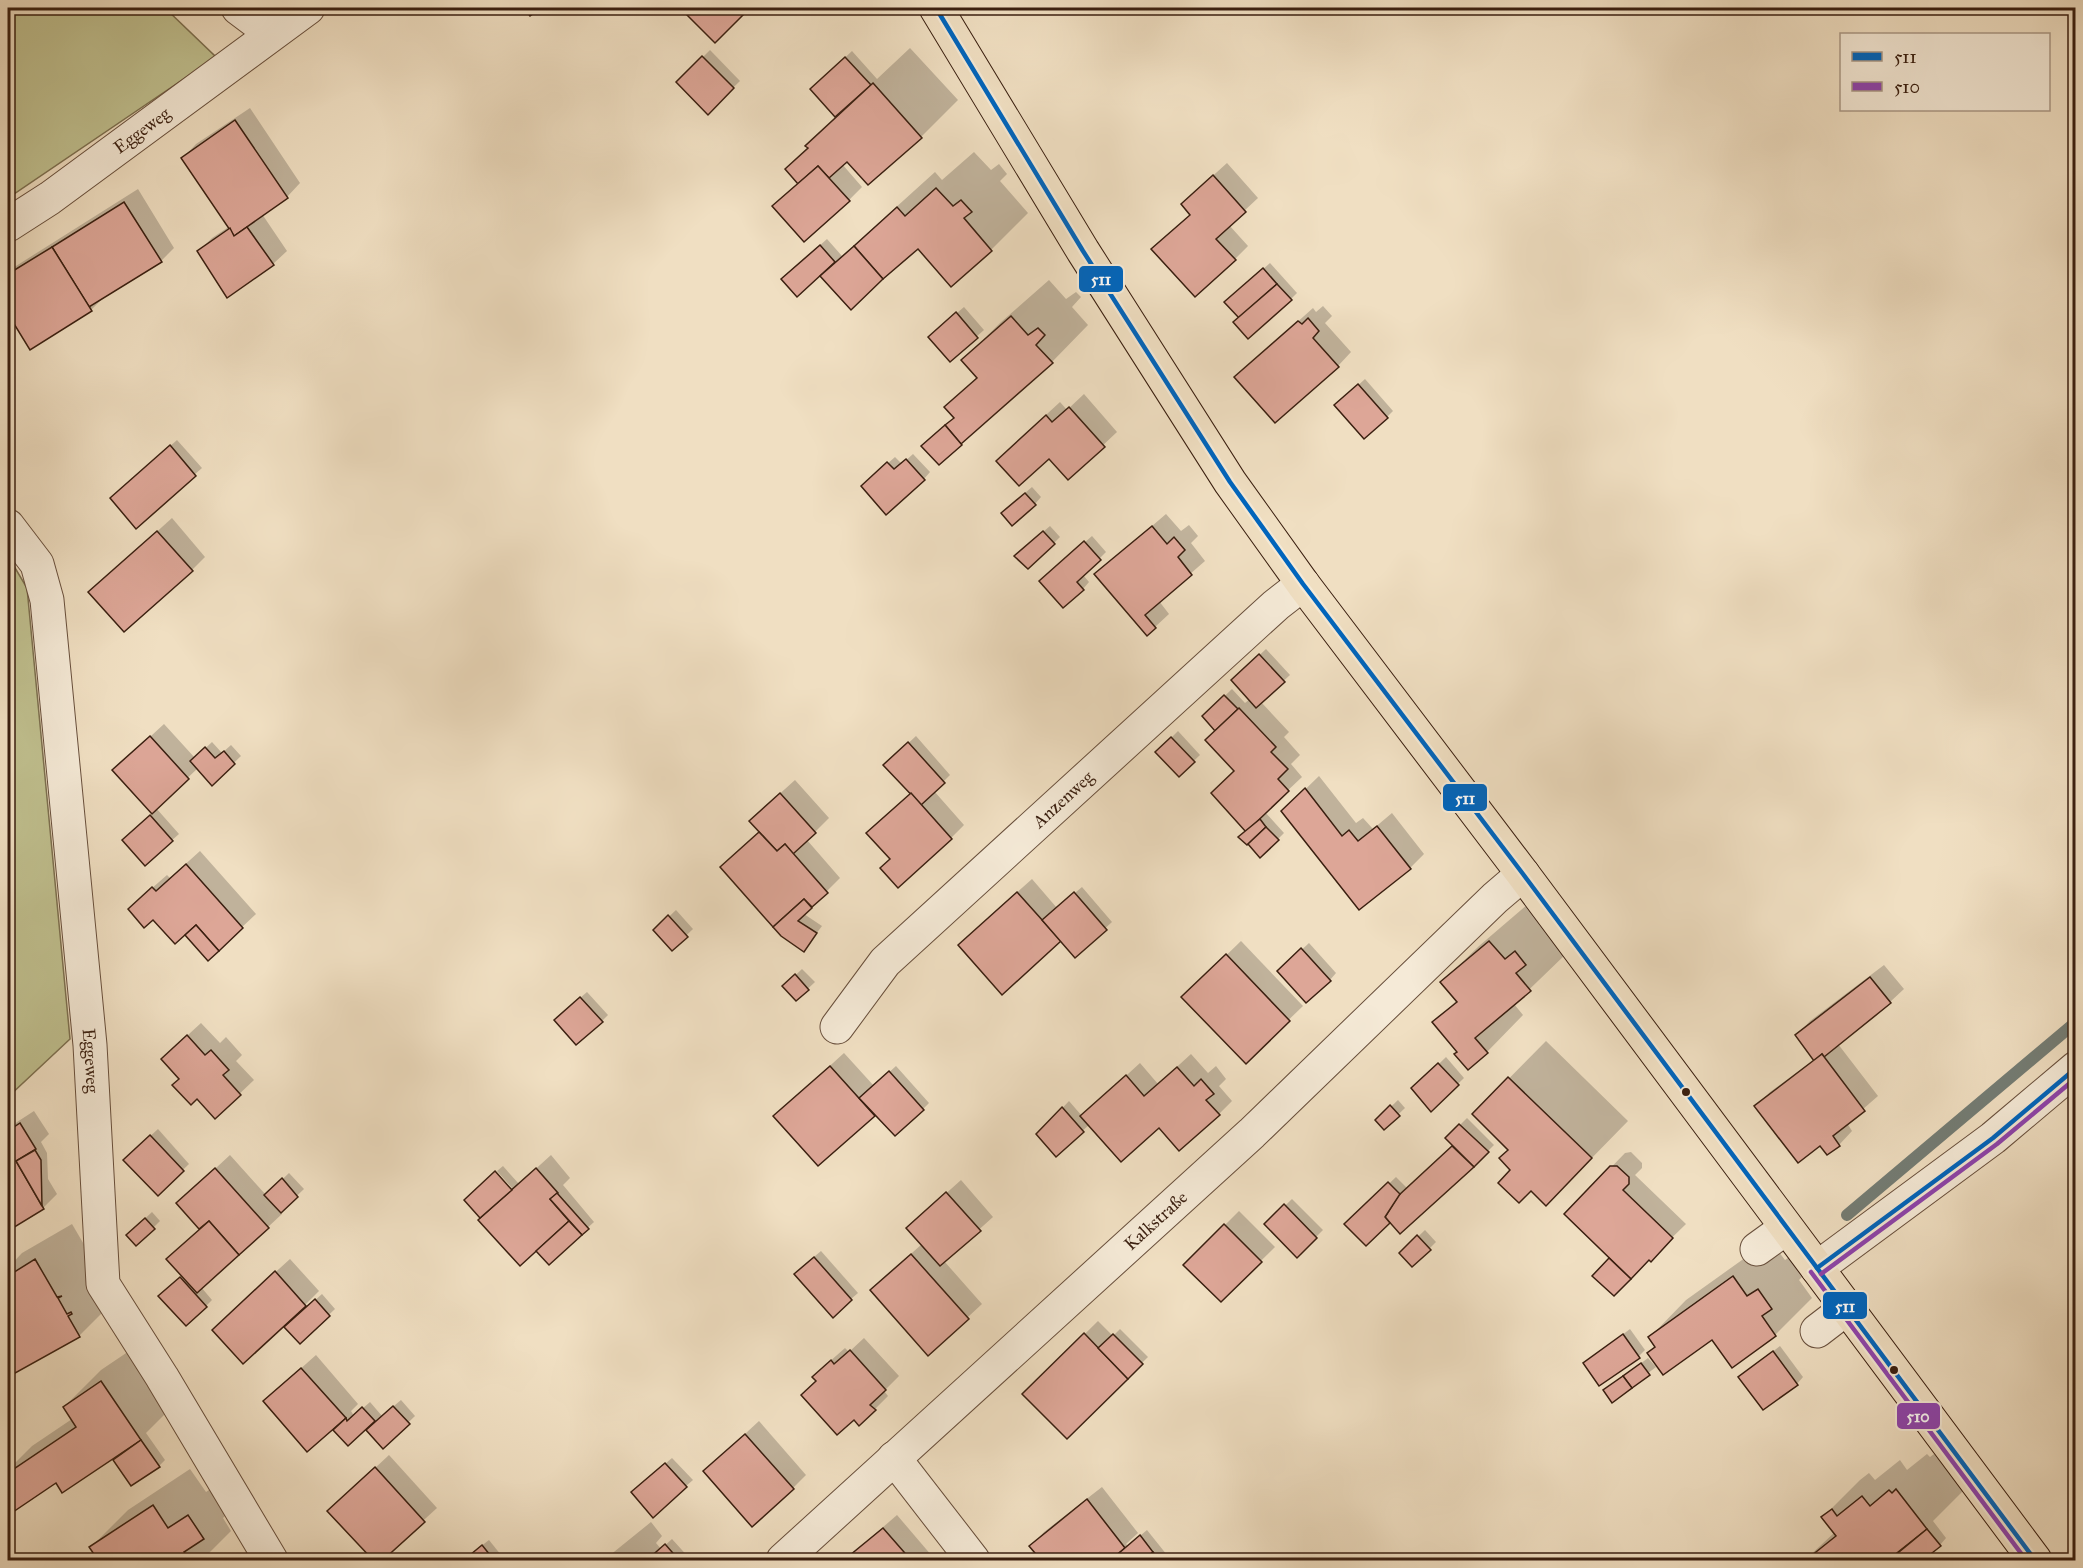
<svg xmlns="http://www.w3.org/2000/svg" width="2083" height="1568" viewBox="0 0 2083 1568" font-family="'IM FELL Great Primer',serif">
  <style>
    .green { fill: #c0c08f; stroke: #7d7050; stroke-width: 1.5 }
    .shadow { fill: #0003 }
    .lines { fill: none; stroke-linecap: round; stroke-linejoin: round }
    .stream { stroke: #747d75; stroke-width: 12 }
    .building { fill: #dda697; stroke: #3a1f10; stroke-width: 1.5 }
    .minor-casing { stroke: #684f3c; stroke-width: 35 }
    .major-casing { stroke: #3a1f10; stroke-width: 35 }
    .minor { stroke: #f5ead7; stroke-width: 33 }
    .major { stroke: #f0dfc2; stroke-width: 33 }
    .bus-1-casing { stroke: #f5ead7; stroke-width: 9 }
    .bus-2-casing { stroke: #f5ead7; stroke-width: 9 }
    .bus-1 { stroke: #0065bd; stroke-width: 4.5 }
    .bus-2 { stroke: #8e44ad; stroke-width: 4.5 }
    .bus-dot { fill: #3a1f10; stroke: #f5ead7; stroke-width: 2 }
    .labels { text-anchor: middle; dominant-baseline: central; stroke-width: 6; stroke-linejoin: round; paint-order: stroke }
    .street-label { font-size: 18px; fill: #3a1f10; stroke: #f5ead7 }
    .line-badge { stroke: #f5ead7; stroke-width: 2 }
    .badge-label { font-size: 16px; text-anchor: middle; font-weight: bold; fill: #fff }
  </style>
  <rect width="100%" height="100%" fill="#f0dfc2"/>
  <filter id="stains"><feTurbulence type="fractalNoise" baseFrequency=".00333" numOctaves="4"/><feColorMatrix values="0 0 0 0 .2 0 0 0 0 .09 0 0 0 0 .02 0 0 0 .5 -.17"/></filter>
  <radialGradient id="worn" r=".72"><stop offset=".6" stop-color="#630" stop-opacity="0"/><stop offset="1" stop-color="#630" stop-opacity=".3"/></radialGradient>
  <g class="green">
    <polygon points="8,8 165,8 216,57 8,198"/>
    <polygon points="8,556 27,588 70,1039 8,1097"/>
  </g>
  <g class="shadow">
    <polygon points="682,8 748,8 715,40"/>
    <polygon points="910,48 958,100 921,137 848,160 842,164 862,187 849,200 799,183 787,169 837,117 812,89 852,51 877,79"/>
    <polygon points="710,50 740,81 708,112 678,82"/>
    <polygon points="250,108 300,183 287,197 262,214 287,251 273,264 199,251 212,238 230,226 183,158 196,144"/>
    <polygon points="974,152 991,170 999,164 1007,174 1000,181 1028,213 991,250 951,285 918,247 851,308 820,274 789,273 827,239 842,256 935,172 942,180"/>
    <polygon points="1227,163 1258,198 1229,225 1248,246 1235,259 1191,214 1196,191"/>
    <polygon points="138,189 174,248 161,261 105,296 91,310 30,348 8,311 8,271"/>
    <polygon points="1270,263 1297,293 1291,299 1240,318 1233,296"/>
    <polygon points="1049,280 1066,299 1076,292 1081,297 1072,307 1088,325 1052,362 955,417 946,407 978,376 963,360 1000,323"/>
    <polygon points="1323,306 1332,316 1325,323 1351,352 1338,366 1236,377 1313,308 1316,312"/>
    <polygon points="964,307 984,330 950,360 936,331"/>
    <polygon points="1365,379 1393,411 1387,417 1343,399"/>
    <polygon points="1084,394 1117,432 1068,478 1049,457 1011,447 1060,402 1067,410"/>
    <polygon points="177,440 202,468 136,526 118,492"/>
    <polygon points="913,454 930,472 924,479 869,480 895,457 902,464"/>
    <polygon points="1032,487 1041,497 1035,504 1010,506"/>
    <polygon points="1166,514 1181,531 1189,525 1198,536 1191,543 1205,561 1159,601 1169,614 1155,627 1096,574"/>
    <polygon points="172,518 205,557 192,570 90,592"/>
    <polygon points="1050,526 1060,537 1054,543 1023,549"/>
    <polygon points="1092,536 1106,552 1083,575 1089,582 1083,589 1048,575"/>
    <polygon points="1266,649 1290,675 1261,702 1289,732 1284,737 1300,755 1291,764 1302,777 1265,812 1284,833 1261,856 1247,830 1236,771 1216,731 1204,716 1232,689 1245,703 1250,699 1233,680"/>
    <polygon points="164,724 195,758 212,742 222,753 231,745 241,756 212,784 198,768 156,808 179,834 145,864 130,834 154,813 114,770"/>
    <polygon points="1178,731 1200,755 1179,775 1157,752"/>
    <polygon points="916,736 950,775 934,791 964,825 951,838 892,859 912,793 885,765"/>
    <polygon points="1319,776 1356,823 1363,818 1373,829 1392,813 1424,854 1410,868 1360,908 1283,811"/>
    <polygon points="795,780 829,818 807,840 840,878 804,914 822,926 804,950 735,853 760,831 765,807"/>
    <polygon points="200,851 256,914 208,959 185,933 143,896 167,875 170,878"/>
    <polygon points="1032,879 1057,908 1082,887 1112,922 1075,956 1061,939 974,931"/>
    <polygon points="1527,905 1567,953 1514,1004 1523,1015 1487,1052 1459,1051 1435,1022 1457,1000 1442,982 1479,946"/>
    <polygon points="676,910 693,929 672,949 655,930"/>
    <polygon points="1241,941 1303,1006 1246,1061 1183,997"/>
    <polygon points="1309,943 1336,973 1330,980 1279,971"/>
    <polygon points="1884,965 1904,989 1890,1002 1838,1044 1878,1096 1847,1123 1852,1131 1839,1145 1820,1143 1756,1106 1770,1092 1815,1059 1797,1035 1810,1021"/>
    <polygon points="802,969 815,982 797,999 784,986"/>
    <polygon points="587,992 608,1015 602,1021 563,1013"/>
    <polygon points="201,1023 220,1043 226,1037 242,1055 236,1061 254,1080 215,1117 181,1078 177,1045"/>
    <polygon points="1546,1041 1628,1121 1583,1167 1531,1189 1512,1170 1510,1150 1474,1114"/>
    <polygon points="844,1053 874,1086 896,1066 929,1103 923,1109 875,1113 818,1164 789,1103"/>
    <polygon points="1191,1054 1208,1073 1216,1066 1226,1079 1219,1086 1232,1101 1219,1114 1159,1126 1090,1124 1056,1155 1038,1134 1069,1101 1082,1116 1140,1063 1158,1084"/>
    <polygon points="1446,1057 1464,1078 1431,1110 1413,1089"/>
    <polygon points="1398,1100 1405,1108 1384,1128 1377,1120"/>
    <polygon points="34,1111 49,1134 41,1142 47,1153 48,1179 57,1194 43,1208 8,1229 8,1131 17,1122"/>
    <polygon points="1467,1118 1494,1145 1473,1166 1390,1221 1366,1244 1347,1224 1396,1177 1407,1188 1454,1145 1447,1138"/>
    <polygon points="158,1129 189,1164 158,1194 132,1153"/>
    <polygon points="1631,1152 1642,1163 1642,1168 1635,1175 1686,1224 1614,1294 1594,1276 1611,1258 1566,1214 1625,1153"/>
    <polygon points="230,1155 266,1195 289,1173 304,1189 280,1212 282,1214 268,1227 201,1287 212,1300 206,1306 167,1290 183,1275 168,1259 200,1229 178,1203"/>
    <polygon points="551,1155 570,1178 563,1185 594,1222 549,1263 536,1249 482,1218 466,1200 511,1191 513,1189 497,1171 503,1166 519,1184"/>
    <polygon points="961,1180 993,1217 944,1261 982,1304 928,1354 885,1277 922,1244 922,1215"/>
    <polygon points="1292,1199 1323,1230 1297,1256 1266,1224"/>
    <polygon points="1239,1211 1275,1247 1221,1300 1185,1265"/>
    <polygon points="152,1212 160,1221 137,1244 135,1228"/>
    <polygon points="72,1224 116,1299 79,1336 8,1376 8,1268 22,1253"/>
    <polygon points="1425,1230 1436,1242 1413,1265 1401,1253"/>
    <polygon points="1770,1240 1785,1260 1795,1253 1808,1271 1799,1280 1812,1298 1775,1335 1712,1337 1649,1353 1656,1346 1650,1337 1686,1300"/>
    <polygon points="821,1251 858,1293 851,1299 802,1267"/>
    <polygon points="290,1259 319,1291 302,1308 304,1310 322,1294 335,1309 300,1342 290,1319 227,1316"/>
    <polygon points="1098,1321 1113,1336 1120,1329 1148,1357 1067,1437 1024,1394"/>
    <polygon points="1630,1329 1645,1350 1639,1356 1585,1363"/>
    <polygon points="864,1338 899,1376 884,1391 888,1396 875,1409 817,1380 828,1363 845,1348 849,1352"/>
    <polygon points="138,1345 177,1402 146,1433 165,1460 159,1466 114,1460 119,1454 56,1481 13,1510 8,1501 8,1470 32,1446 72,1419 64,1407 101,1370"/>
    <polygon points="1780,1346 1803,1377 1797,1384 1740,1377"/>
    <polygon points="316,1355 358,1404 351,1411 354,1416 370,1402 382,1416 401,1400 415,1416 383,1447 366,1428 341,1424 279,1388"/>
    <polygon points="1648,1358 1656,1367 1612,1401 1605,1390"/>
    <polygon points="759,1421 806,1475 793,1488 705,1471"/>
    <polygon points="1927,1454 1930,1457 1934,1454 1963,1491 1933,1521 1946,1538 1940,1545 1920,1560 1897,1560 1895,1557 1900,1552 1898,1550 1885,1560 1805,1560 1835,1532 1823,1517 1860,1480 1869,1473 1875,1480 1900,1460 1907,1470"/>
    <polygon points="389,1455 437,1508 380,1560 375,1560 330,1510"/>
    <polygon points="672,1458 693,1480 686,1486 639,1486"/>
    <polygon points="190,1469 206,1492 225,1479 240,1501 223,1518 231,1531 202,1560 100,1560 91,1547 128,1510"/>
    <polygon points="1102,1487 1138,1533 1126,1544 1128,1546 1147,1530 1171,1560 1179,1554 1184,1560 1113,1560 1119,1553 1118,1552 1107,1560 1043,1560 1031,1546 1044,1532"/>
    <polygon points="897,1515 932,1556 928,1560 845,1560"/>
    <polygon points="651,1522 662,1536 656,1543 661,1549 672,1539 691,1560 604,1560"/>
    <polygon points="489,1540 505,1560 463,1560"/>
  </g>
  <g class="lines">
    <polyline class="stream" points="1847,1215 2076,1022"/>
  </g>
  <g class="building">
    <polygon points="524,8 541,8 530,16"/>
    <polygon points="680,8 750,8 715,43"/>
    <polygon points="702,56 734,88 708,115 676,82"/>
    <polygon points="845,57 871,85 835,117 810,89"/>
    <polygon points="873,83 922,138 868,185 847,162 829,178 818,166 798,184 785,169 808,148 805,146"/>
    <polygon points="235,120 288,198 234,236 181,158"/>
    <polygon points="818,166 850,201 804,242 772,206"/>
    <polygon points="1213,175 1246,212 1216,239 1236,260 1195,297 1151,249 1190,215 1181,204"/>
    <polygon points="936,188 953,206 961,200 972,212 964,218 992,251 951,287 918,249 883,279 854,246 897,207 905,216"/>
    <polygon points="124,202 162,262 89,307 52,247"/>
    <polygon points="247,227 274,265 227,298 197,251 230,228 234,236"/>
    <polygon points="820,245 835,262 797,297 781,279"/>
    <polygon points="854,246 883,279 851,310 820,276"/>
    <polygon points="52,247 92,311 30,350 8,314 8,274"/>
    <polygon points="1263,268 1277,284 1239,318 1224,302"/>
    <polygon points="1277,284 1292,300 1248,339 1233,322"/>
    <polygon points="956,312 978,338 950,362 928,337"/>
    <polygon points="1011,316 1028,335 1038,328 1045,335 1036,345 1053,363 961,444 945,425 954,418 944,407 977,378 961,360"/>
    <polygon points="1308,318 1319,331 1313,338 1339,367 1275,423 1234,377 1298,321 1302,324"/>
    <polygon points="1358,384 1388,418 1364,439 1334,405"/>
    <polygon points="1069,407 1105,447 1068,480 1049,459 1019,486 996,461 1046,415 1052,422"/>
    <polygon points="945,425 962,445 939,465 921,446"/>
    <polygon points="170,445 196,476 136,529 110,498"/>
    <polygon points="906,459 925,480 886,515 861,486 887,462 894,469"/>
    <polygon points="1025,493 1036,505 1012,526 1001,513"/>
    <polygon points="1152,526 1167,544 1174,537 1185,550 1178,557 1192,575 1145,615 1156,628 1147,636 1094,574"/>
    <polygon points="157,531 193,571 124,632 88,592"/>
    <polygon points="1043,531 1055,544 1028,569 1014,556"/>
    <polygon points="1084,541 1101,560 1077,582 1084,590 1063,608 1039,581"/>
    <polygon points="1259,654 1285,682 1256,708 1231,680"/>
    <polygon points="1224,695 1238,709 1215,731 1202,716"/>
    <polygon points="1239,708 1276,747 1271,752 1288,769 1278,779 1289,791 1246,832 1211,793 1234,771 1205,740"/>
    <polygon points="150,736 189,779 152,814 112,770"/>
    <polygon points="1171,737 1195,762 1179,777 1155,752"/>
    <polygon points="908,742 945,783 921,805 883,765"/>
    <polygon points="205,747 215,758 224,751 235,764 212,786 190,761"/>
    <polygon points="1305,788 1342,836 1349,830 1358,841 1377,826 1411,869 1359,910 1281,811"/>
    <polygon points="780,793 816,833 793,854 785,844 777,851 749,821"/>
    <polygon points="911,793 952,839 898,888 880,868 890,859 866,833"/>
    <polygon points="150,815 173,841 145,866 122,840"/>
    <polygon points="1260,819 1266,827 1247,845 1238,837"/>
    <polygon points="1266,827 1279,840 1260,858 1248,844"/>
    <polygon points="759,832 777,851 785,844 828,893 812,907 804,899 773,927 720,867"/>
    <polygon points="186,864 243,928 219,951 196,925 175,944 153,920 144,928 128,909 152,887 156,891"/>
    <polygon points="1017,892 1061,941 1002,995 958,945"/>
    <polygon points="1074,892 1107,930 1075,958 1042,920"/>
    <polygon points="804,899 812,908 798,921 817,933 804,952 781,936 773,927"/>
    <polygon points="668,915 688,937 672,951 653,930"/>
    <polygon points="196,925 219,951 208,961 185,935"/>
    <polygon points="1489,941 1505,959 1515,951 1526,965 1516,973 1531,991 1475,1038 1488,1053 1468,1070 1454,1054 1457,1052 1432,1022 1457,1002 1440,982"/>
    <polygon points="1301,948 1331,981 1306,1003 1277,971"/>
    <polygon points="1226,954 1290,1021 1246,1064 1181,997"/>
    <polygon points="795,974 809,990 796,1001 782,986"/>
    <polygon points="1870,977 1891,1003 1824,1057 1822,1054 1814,1061 1795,1035"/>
    <polygon points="580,997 603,1022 576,1045 554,1020"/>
    <polygon points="187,1035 205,1055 211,1050 229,1070 223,1075 241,1095 215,1119 197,1099 191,1105 172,1085 179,1079 161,1059"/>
    <polygon points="1822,1054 1865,1111 1833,1136 1840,1146 1827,1155 1820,1146 1798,1163 1754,1106"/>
    <polygon points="1438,1063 1459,1085 1431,1112 1411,1088"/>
    <polygon points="830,1066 875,1116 818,1166 773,1116"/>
    <polygon points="1177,1067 1194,1086 1201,1079 1214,1094 1206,1100 1220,1115 1179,1151 1159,1128 1121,1162 1080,1116 1126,1075 1144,1096"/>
    <polygon points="889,1071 924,1110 895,1136 859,1098"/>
    <polygon points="1508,1077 1592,1158 1546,1206 1531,1191 1519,1203 1498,1183 1510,1170 1499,1158 1508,1150 1472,1114"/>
    <polygon points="1390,1105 1400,1116 1384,1130 1375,1120"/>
    <polygon points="1062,1107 1084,1132 1056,1157 1036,1134"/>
    <polygon points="20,1123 36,1149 16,1161 44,1209 8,1231 8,1131"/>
    <polygon points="1459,1124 1489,1152 1474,1167 1445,1138"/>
    <polygon points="150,1135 184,1171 158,1196 123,1160"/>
    <polygon points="1452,1146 1474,1167 1400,1234 1385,1217 1398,1196"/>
    <polygon points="35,1150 41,1160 42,1206 16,1161"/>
    <polygon points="1610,1166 1617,1166 1629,1177 1629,1184 1623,1190 1673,1238 1651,1262 1649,1260 1631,1279 1564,1214"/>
    <polygon points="215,1168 269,1228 239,1255 209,1221 199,1229 176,1203"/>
    <polygon points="536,1168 558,1193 550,1199 569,1221 520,1266 478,1220"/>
    <polygon points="495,1171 512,1190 480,1218 464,1200"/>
    <polygon points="282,1178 298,1197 281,1213 264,1195"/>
    <polygon points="1388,1182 1400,1194 1385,1217 1390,1223 1366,1246 1344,1224"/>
    <polygon points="946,1192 981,1231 940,1266 906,1228"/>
    <polygon points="557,1193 589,1229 582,1235 550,1199"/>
    <polygon points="1284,1204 1317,1238 1297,1258 1264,1224"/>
    <polygon points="145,1218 155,1229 136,1246 126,1235"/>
    <polygon points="209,1221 239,1255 197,1293 166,1259"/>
    <polygon points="569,1221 582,1235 549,1265 536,1251"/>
    <polygon points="1224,1224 1262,1262 1221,1302 1183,1265"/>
    <polygon points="1417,1235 1431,1250 1412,1267 1399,1253"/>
    <polygon points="911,1254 969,1319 928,1356 870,1290"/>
    <polygon points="814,1257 852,1300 833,1318 794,1274"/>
    <polygon points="1609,1258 1631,1279 1614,1296 1592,1276"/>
    <polygon points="35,1259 57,1297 62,1296 58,1298 67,1314 71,1312 72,1314 68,1316 80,1337 8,1377 8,1276"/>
    <polygon points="275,1271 306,1306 243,1364 212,1330"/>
    <polygon points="1733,1276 1747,1296 1758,1289 1772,1309 1762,1316 1776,1336 1732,1368 1712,1340 1663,1375 1647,1353 1655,1347 1648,1337"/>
    <polygon points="180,1277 207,1307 186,1326 158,1296"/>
    <polygon points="315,1299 330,1316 300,1344 284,1327"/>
    <polygon points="1084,1333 1128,1379 1067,1439 1022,1394"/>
    <polygon points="1113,1334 1143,1364 1128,1379 1098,1348"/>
    <polygon points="1623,1334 1640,1358 1599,1386 1583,1363"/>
    <polygon points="850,1350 886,1390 870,1405 876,1410 859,1426 854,1420 837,1435 801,1395 816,1381 812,1377 831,1360 834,1364"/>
    <polygon points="1773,1351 1798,1385 1763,1410 1738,1377"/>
    <polygon points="1641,1363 1650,1375 1632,1388 1623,1376"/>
    <polygon points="301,1368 346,1418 307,1452 263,1401"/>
    <polygon points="1623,1376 1632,1388 1612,1403 1603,1390"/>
    <polygon points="101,1381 141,1440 62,1493 56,1483 13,1512 8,1504 8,1473 76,1427 63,1407"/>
    <polygon points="393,1406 410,1424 383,1449 366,1430"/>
    <polygon points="362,1407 375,1421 348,1446 333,1430 346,1418 347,1421"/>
    <polygon points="745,1434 794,1489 752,1527 703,1471"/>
    <polygon points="141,1440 160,1467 131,1486 113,1460"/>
    <polygon points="665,1463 687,1487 653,1518 631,1492"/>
    <polygon points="375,1467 425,1522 383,1560 373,1560 327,1511"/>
    <polygon points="1896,1489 1927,1529 1888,1560 1806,1560 1836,1536 1821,1517 1832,1509 1837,1516 1862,1496 1870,1506 1889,1490 1892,1493"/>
    <polygon points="1087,1499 1125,1548 1110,1560 1041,1560 1029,1546"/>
    <polygon points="153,1505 168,1528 188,1515 204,1539 184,1552 190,1560 98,1560 89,1547"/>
    <polygon points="883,1528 911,1560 844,1560"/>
    <polygon points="1927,1529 1941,1546 1923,1560 1896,1560 1893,1557"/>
    <polygon points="1140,1535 1153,1552 1142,1560 1111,1560"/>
    <polygon points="665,1544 679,1560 647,1560"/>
    <polygon points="482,1545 494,1560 464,1560"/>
    <polygon points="1153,1552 1160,1560 1142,1560"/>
  </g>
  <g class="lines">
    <g class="minor-casing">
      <g id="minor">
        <polyline points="238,8 271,33"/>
        <path id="s1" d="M8,225L50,198L308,8"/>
        <path id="s2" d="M8,526L37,564L47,600L90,1045L103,1284L162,1377L271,1560"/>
        <path id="s3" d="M837,1027L885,962L1276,605L1303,584"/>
        <polyline points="1757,1249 1786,1228"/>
        <polyline points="1817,1268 1993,1138 2076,1068"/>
        <polyline points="1817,1331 1847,1308"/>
        <polyline points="894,1458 973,1560"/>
        <path id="s4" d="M783,1560L1252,1133L1495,898L1523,874"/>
      </g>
    </g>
    <g class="major-casing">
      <polyline id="major" points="936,8 1083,251 1230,482 1303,584 1523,874 2035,1560"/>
    </g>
    <use href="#minor" class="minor"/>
    <use href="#major" class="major"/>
    <g class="bus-1-casing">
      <g id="bus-1">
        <polyline points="936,8 1083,251 1230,482 1303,584 1523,874 2035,1560"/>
        <polyline points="1817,1268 1993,1138 2076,1068"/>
      </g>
    </g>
    <g class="bus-2-casing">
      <g id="bus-2">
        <polyline points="1811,1272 2026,1560"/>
        <polyline points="1821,1274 1997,1144 2076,1078"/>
      </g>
    </g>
    <use href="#bus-1" class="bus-1"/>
    <use href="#bus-2" class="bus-2"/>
  </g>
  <g class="bus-dot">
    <circle cx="1686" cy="1092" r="5"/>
    <circle cx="1894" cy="1370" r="5"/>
  </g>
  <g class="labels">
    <g class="street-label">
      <text stroke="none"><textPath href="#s1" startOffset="164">Eggeweg</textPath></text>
      <text stroke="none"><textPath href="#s3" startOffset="322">Anzenweg</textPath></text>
      <text stroke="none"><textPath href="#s2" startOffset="548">Eggeweg</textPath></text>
      <text stroke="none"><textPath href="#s4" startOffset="504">Kalkstraße</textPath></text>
    </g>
  </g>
  <g class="line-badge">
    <rect x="1078" y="265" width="46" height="28" rx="6" fill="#0065bd"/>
    <rect x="1442" y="783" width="46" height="29" rx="6" fill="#0065bd"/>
    <rect x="1822" y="1291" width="46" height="29" rx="6" fill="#0065bd"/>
    <rect x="1896" y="1402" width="45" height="28" rx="6" fill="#8e44ad"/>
  </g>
  <g class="badge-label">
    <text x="1101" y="285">511</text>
    <text x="1465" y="804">511</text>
    <text x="1845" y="1312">511</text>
    <text x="1918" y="1422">510</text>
  </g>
  <rect width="2083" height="1568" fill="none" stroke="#f0dfc2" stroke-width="30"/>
  <rect x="9" y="9" width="2065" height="1550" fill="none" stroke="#3a1f10" stroke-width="3"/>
  <rect x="15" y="15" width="2053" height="1538" fill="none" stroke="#3a1f10" stroke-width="1.5"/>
  <rect x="1840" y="33" width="210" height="78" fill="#f5ead7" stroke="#aa9987" stroke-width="1.5"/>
  <rect x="1852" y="52" width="30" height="9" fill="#0065bd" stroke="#aa9987" stroke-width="1.5"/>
  <text x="1894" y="63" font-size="18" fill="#3a1f10">511</text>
  <rect x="1852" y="82" width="30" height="9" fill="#8e44ad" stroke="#aa9987" stroke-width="1.5"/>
  <text x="1894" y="93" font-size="18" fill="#3a1f10">510</text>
  <rect width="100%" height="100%" filter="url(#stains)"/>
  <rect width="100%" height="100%" fill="url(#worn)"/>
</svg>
